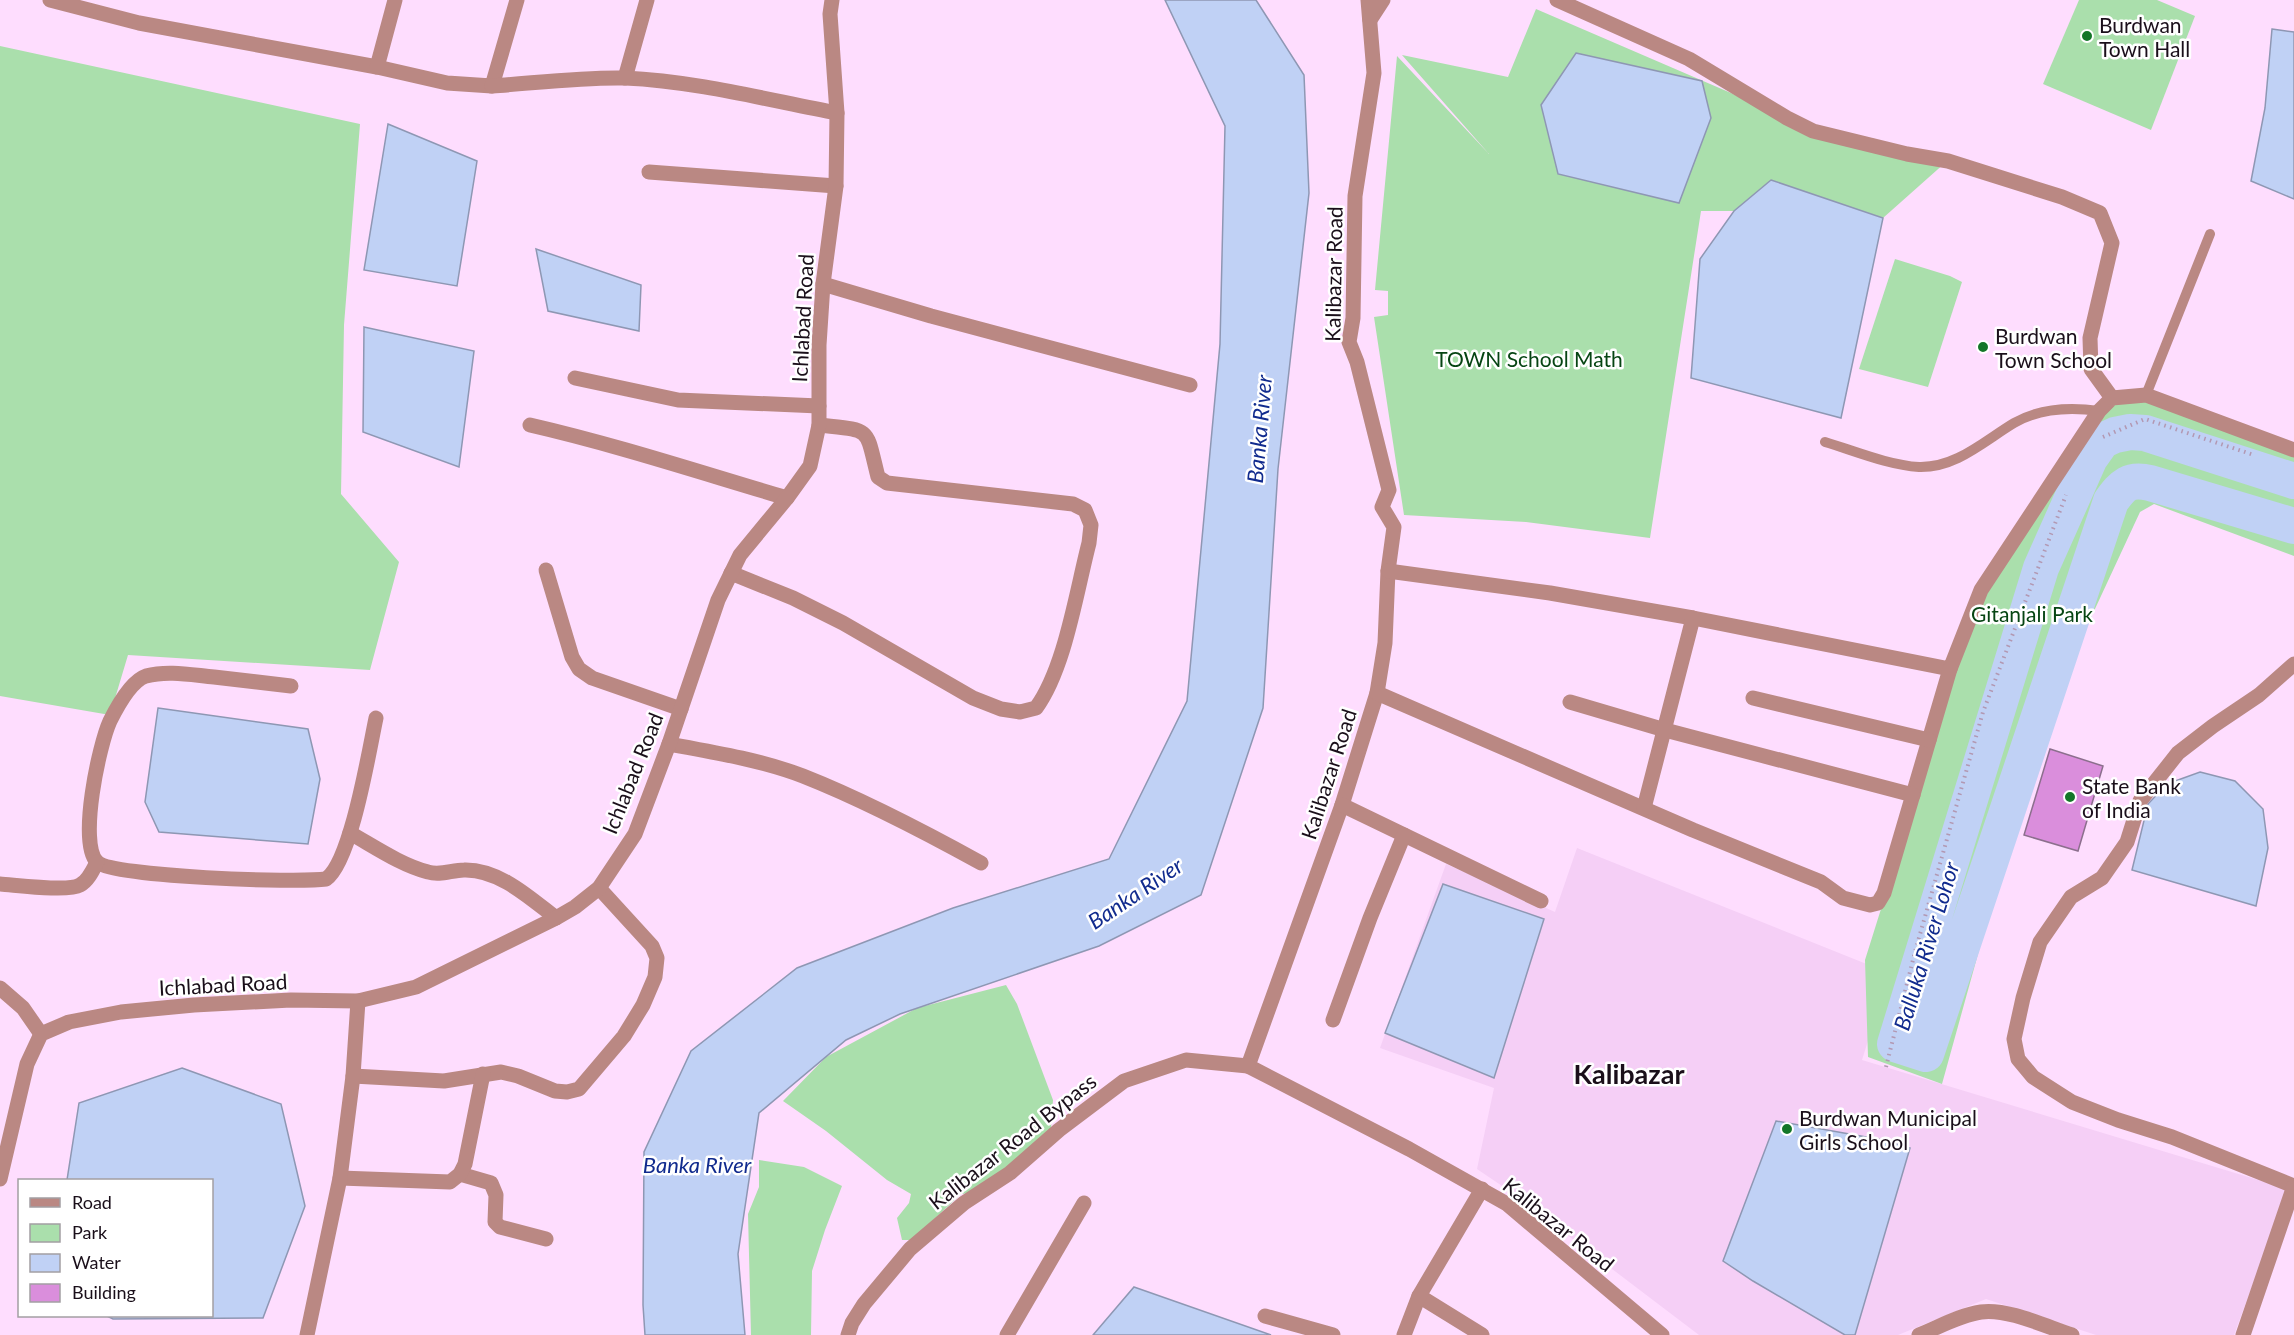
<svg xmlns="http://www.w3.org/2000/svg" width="2294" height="1335" viewBox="0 0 2294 1335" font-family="Lato,sans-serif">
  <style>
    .built { fill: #f5cff6 }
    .green { fill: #aadfac }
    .water { fill: #c0d1f5; stroke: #8e97b3; stroke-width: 1.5 }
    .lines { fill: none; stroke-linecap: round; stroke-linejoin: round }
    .river { stroke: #c0d1f5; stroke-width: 36 }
    .building { fill: #da8edc; stroke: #8c6f8d; stroke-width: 1.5 }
    .path { stroke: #b298b2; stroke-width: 4; stroke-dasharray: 1.5 4.5; stroke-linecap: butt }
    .service { stroke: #ba8883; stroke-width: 10 }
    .minor { stroke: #ba8883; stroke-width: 15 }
    .poi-dot { fill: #137628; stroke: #fff; stroke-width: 2 }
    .labels { text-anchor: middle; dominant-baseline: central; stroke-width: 5; stroke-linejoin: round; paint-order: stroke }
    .poi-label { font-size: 21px; fill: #1a0f1a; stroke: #fff; text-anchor: start }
    .street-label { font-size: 21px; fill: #1a0f1a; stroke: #fff }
    .park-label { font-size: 21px; fill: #064513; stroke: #fff }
    .water-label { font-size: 22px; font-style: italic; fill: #112b8e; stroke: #fff }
    .district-label { font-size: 27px; font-weight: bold; fill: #1a0f1a; stroke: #fff }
  </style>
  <rect width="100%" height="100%" fill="#feddfe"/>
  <polygon class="built" points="1577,848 1889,973 1862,1060 2288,1189 2234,1335 2096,1335 1986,1299 1898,1335 1699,1335 1508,1190 1477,1169 1494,1088 1380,1048 1446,864 1555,912"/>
  <g class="green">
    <polygon points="2079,0 2157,0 2195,16 2151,130 2043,84"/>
    <polygon points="1536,9 1731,93 1811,132 1946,162 1883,218 1771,180 1734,211 1701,211 1650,538 1526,522 1404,515 1374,317 1388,315 1388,291 1375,290 1397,56 1489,154 1402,55 1508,77"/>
    <polygon points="0,46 360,124 344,325 341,494 399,562 370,670 128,655 110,715 0,696"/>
    <polygon points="1895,259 1950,276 1962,282 1928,387 1859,369"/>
    <polygon points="2146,395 2294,448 2294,556 2154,504 2140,512 2042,723 1942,1084 1868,1057 1865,960 1981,590 2112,398"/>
    <polygon points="1006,985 1017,1004 1053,1100 1051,1128 980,1192 961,1194 912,1240 902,1240 897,1218 909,1203 911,1194 887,1180 826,1131 783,1101 826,1057 917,1008"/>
    <polygon points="759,1160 804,1167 842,1186 825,1230 812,1271 811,1335 751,1335 748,1214 759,1187"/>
  </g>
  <g class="water">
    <polygon points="1165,0 1256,0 1304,75 1309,193 1278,469 1263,708 1201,895 1099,946 900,1014 846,1040 759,1113 738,1254 745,1335 645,1335 643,1305 644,1152 691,1051 797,968 953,908 1109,859 1187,701 1220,344 1225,126"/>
    <polygon points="2272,29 2294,32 2294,199 2251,181 2265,108"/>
    <polygon points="1576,53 1702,81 1711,118 1679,203 1558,174 1541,105"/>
    <polygon points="388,124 477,161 457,286 364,270"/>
    <polygon points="1771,180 1883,218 1841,418 1691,378 1700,259 1734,211"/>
    <polygon points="536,249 641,285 639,331 548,311"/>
    <polygon points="364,327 474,351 459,467 363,432"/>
    <polygon points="158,708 308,729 320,779 308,844 159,832 145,802"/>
    <polygon points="2200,772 2235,781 2263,809 2268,848 2256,906 2132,870 2148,804 2167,784"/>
    <polygon points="1443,884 1544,919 1494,1078 1385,1033"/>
    <polygon points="182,1068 281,1104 305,1206 263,1318 113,1319 107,1316 212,1316 212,1180 67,1180 79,1103"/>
    <polygon points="1776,1121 1883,1140 1910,1148 1855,1335 1845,1335 1753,1281 1723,1261"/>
    <polygon points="1134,1287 1271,1335 1093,1335"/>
  </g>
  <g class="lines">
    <path class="river" d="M2294,481L2145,433L2130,432L2115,435L2102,441L2090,458L2041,568L1895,1044L1926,1054L2111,501C2123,485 2129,478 2150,483L2294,526"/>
  </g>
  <polygon class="building" points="2050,749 2103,766 2078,851 2024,835"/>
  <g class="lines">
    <g class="path">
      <polyline points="2103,437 2145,419 2254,455"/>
      <polyline points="1886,1067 1915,952 1983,712 2066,495"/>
    </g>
    <g class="service">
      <polyline points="2146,395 2210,234"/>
      <path d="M1825,442C1855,451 1888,465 1919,467C1956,468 1984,441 2014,423C2040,408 2070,407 2099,411"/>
    </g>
    <g class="minor">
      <polyline points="50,0 139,23 377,67 447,83 492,86 517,0"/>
      <polyline points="1368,0 1374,73 1355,196 1353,318 1349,342 1357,362 1389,490 1382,507 1394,527 1388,571 1385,643 1377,693 1342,805 1248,1066 1409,1149 1507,1204 1662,1335"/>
      <polyline points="1557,0 1689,59 1787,118 1813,131 1907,154 1948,161 2062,197 2100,213 2112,243 2090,338 2091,369 2112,398"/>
      <polyline points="1370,20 1383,0"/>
      <polyline points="377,67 395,0"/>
      <polyline points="625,78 647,0"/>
      <path d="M492,86C536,83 581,77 625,78C695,81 768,100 837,113"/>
      <polyline points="649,172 836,186"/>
      <polyline points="823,284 931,316 1190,385"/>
      <polyline points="575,378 678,400 819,406"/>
      <path d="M530,425C617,445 702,473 787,498"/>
      <polyline points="546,570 572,657 579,669 592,678 681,709"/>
      <polyline points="1388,571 1550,593 1693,618 1950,669 1981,590 2099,411 2112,398 2146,395 2294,450"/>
      <path d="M731,573L793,598L843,623L973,698L1001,709L1020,712L1036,708C1065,668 1076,593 1089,543L1091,525L1085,510L1073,504L887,483L878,477C865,426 873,431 819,425"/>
      <polyline points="2294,664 2259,695 2213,726 2178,753 2140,801 2127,842 2102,878 2071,897 2040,942 2023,998 2014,1039 2018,1059 2033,1077 2072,1102 2118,1120 2172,1137 2294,1186"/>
      <path d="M291,686C265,683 239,680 214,677C192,675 168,670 146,676C131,681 117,707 110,721C99,745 78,843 97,862C112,877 297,883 326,879C351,862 369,751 376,718"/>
      <polyline points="1377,693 1693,830 1821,882 1843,898 1870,905 1878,903 1884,893 1950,669"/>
      <polyline points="1753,698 1929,740"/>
      <polyline points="1570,702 1665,730 1913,795"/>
      <path d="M669,744C713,752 761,760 803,776C864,800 923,831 981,863"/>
      <polyline points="1342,805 1541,901"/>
      <polyline points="1644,808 1693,618"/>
      <path d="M350,833C375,847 401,865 428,872C440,876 452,870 464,870C499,869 530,898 556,918"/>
      <path d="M0,884C16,885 68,892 80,885C88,881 93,870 97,862"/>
      <polyline points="0,988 23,1008 41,1034"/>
      <polyline points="1333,1020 1370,918 1404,835"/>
      <polyline points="353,1076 444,1081 501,1072 518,1076 555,1091 567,1092 579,1089 624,1036 643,1005 655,977 657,958 652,946 599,888"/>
      <polyline points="460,1174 491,1183 496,1195 495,1222 500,1227 546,1239"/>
      <polyline points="340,1178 450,1182 460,1174 465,1164 483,1074"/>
      <polyline points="0,1179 27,1064 41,1034 69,1022 121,1012 194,1005 291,1000 358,1001 416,987 556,918 575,907 599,888 635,834 669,744 718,600 740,555 787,498 810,466 819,425 819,345 823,284 836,186 837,113 830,14 832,0"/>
      <polyline points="1419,1296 1482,1335"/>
      <polyline points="1265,1316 1333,1335"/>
      <polyline points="307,1335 340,1178 353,1076 358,1001"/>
      <polyline points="848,1335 852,1323 864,1304 910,1249 964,1203 1010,1173 1059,1130 1124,1081 1186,1060 1248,1066"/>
      <polyline points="1007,1335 1084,1203"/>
      <polyline points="1404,1335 1419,1296 1482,1189"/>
      <path d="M1919,1335C1939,1327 1960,1315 1981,1312C2007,1308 2047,1327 2072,1335"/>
      <polyline points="2243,1335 2294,1186"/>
    </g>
  </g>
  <g class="poi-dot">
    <circle cx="2087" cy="36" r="6"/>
    <circle cx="1983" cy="347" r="6"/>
    <circle cx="2070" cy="797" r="6"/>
    <circle cx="1787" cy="1129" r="6"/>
  </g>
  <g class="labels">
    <g class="poi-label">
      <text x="2099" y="24">Burdwan<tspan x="2099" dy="24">Town Hall</tspan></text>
      <text x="1995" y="335">Burdwan<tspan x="1995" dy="24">Town School</tspan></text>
      <text x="2082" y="785">State Bank<tspan x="2082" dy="24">of India</tspan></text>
      <text x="1799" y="1117">Burdwan Municipal<tspan x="1799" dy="24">Girls School</tspan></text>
    </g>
    <g class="street-label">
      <text transform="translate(1333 274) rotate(-89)">Kalibazar Road</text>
      <text transform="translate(802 318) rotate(-87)">Ichlabad Road</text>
      <text transform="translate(632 773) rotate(-68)">Ichlabad Road</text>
      <text transform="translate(1328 774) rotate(-72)">Kalibazar Road</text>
      <text transform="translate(223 984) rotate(-3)">Ichlabad Road</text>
      <text transform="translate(1012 1141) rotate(-38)">Kalibazar Road Bypass</text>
      <text transform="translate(1559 1224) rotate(39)">Kalibazar Road</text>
    </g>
    <g class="park-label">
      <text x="1529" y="358">TOWN School Math</text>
      <text x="2032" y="613">Gitanjali Park</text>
    </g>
    <g class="water-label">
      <text transform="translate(1259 429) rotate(-85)">Banka River</text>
      <text transform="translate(1135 893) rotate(-34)">Banka River</text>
      <text transform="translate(1926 946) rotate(-73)">Balluka River Lohor</text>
      <text x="697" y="1164">Banka River</text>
    </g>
    <g class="district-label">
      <text x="1629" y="1073">Kalibazar</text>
    </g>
  </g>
  <rect x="18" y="1179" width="195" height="138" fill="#ffffff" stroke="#a39fa3" stroke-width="1.5"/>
  <rect x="30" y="1198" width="30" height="9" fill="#ba8883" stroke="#a39fa3" stroke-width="1.5"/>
  <text x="72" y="1209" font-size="18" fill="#1a0f1a">Road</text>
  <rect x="30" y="1224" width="30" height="18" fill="#aadfac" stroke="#a39fa3" stroke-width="1.5"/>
  <text x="72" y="1239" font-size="18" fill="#1a0f1a">Park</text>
  <rect x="30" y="1254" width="30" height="18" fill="#c0d1f5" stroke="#a39fa3" stroke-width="1.5"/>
  <text x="72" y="1269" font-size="18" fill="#1a0f1a">Water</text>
  <rect x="30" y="1284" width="30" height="18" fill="#da8edc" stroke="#a39fa3" stroke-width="1.5"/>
  <text x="72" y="1299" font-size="18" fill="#1a0f1a">Building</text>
</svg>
